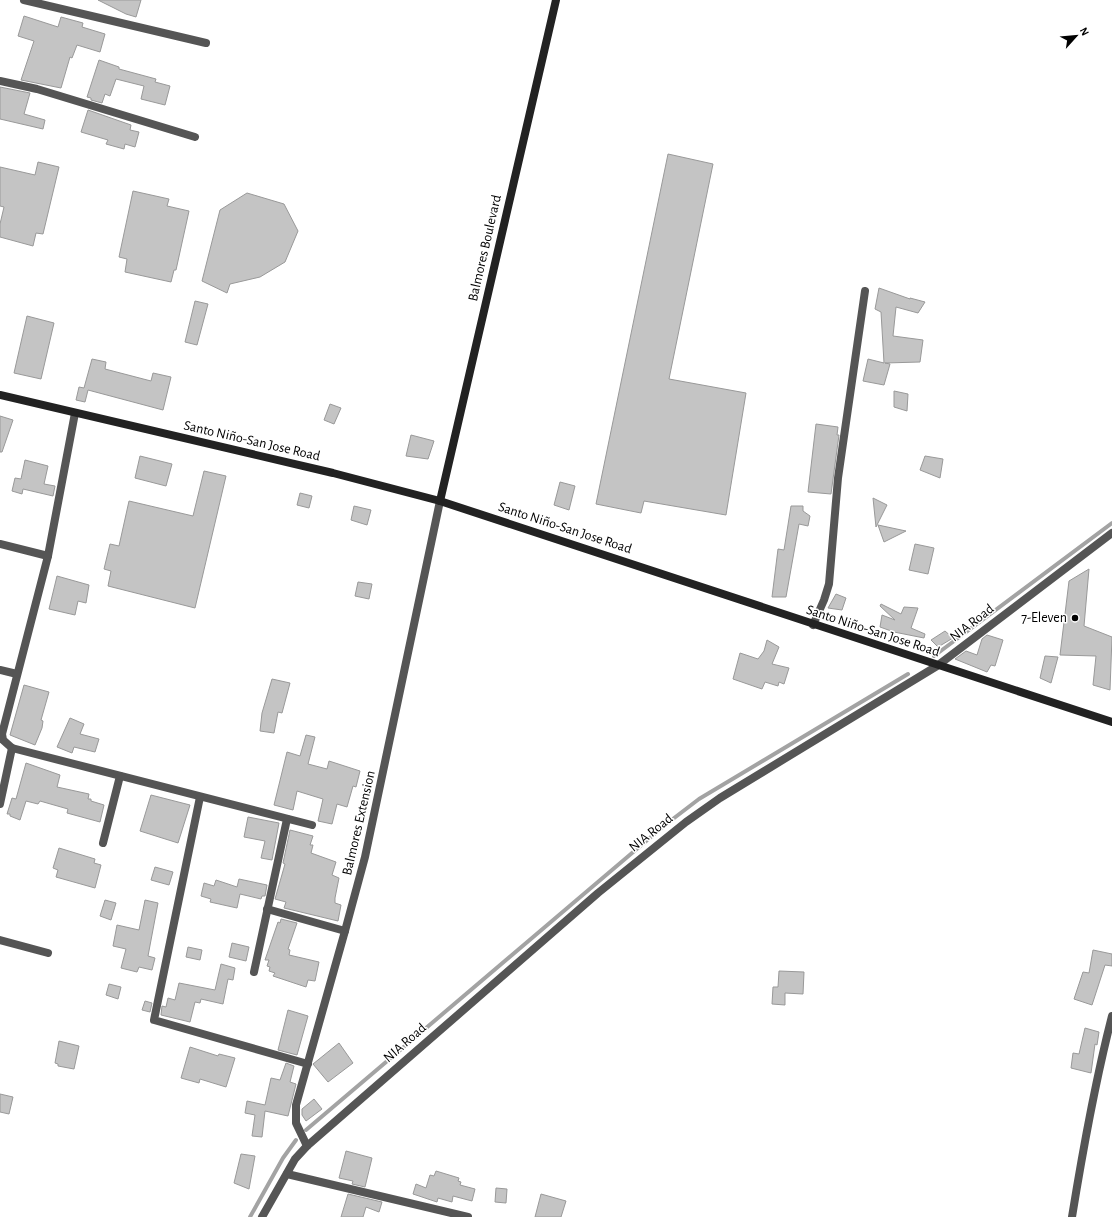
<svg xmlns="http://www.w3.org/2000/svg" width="1112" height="1217" viewBox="0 0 1112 1217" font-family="'Alegreya Sans',sans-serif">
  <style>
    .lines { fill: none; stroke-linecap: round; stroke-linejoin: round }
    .stream { stroke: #a3a3a3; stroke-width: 4 }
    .building { fill: #c4c4c4; stroke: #999 }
    .lane { stroke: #555; stroke-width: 8 }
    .street { stroke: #555; stroke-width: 8 }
    .secondary { stroke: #222; stroke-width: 8 }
    .poi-dot { fill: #000; stroke: #fff; stroke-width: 1.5 }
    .labels { text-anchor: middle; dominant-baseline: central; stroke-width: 3; stroke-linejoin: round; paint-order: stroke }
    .street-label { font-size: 14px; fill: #000; stroke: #fff }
    .poi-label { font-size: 14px; fill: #000; stroke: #fff; text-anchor: end }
  </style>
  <rect width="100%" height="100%" fill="#fff"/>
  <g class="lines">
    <g class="stream">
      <polyline points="934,656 1112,523"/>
      <polyline points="306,1130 665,825 699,799 908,674"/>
      <polyline points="250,1217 283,1158 296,1140"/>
    </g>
  </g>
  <g class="building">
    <polygon points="98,0 141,0 136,17 126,14"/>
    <polygon points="24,16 58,27 61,17 83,23 82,27 105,34 100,52 77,45 72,58 70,57 61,88 21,80 34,41 18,36"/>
    <polygon points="99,60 119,67 119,69 156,79 155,82 170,86 165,105 141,99 144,86 116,79 110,96 105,94 102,103 91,100 91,98 87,97"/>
    <polygon points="0,87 30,93 24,114 45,120 43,129 0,119"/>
    <polygon points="88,110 131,125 130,130 139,132 135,147 125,144 124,149 106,144 108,140 81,132"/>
    <polygon points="668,154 713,164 669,379 746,393 726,515 644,501 641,513 596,504"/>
    <polygon points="38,162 59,167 43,234 36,233 33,246 0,237 0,224 4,207 0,206 0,167 35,175"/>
    <polygon points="133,191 169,199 167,206 189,211 176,270 174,270 171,282 125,272 127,259 119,257"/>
    <polygon points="247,193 284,204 298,231 285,262 260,277 230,284 227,293 202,281 220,210"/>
    <polygon points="879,288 910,299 910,298 925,302 918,313 896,307 893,336 923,340 920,362 885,363 890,364 884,385 863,381 868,359 884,363 881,312 875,309"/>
    <polygon points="195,301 208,304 197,345 185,342"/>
    <polygon points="27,316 54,323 41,379 14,373"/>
    <polygon points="92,359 106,362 105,369 151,381 153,373 171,377 163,410 88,390 85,402 76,400 79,387 84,388"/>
    <polygon points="894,391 908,394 907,411 894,407"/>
    <polygon points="330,404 341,408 334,424 324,420"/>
    <polygon points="0,416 13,420 2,452 0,452"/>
    <polygon points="816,424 838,427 837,435 839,435 831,494 808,492"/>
    <polygon points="411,435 434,441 428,459 406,456"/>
    <polygon points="140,456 172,464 166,486 135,478"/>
    <polygon points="925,456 943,459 940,478 920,470"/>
    <polygon points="25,460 48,466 44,484 55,486 53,496 23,489 22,494 12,491 15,478 21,479"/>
    <polygon points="204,471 226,476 195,608 108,586 111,571 104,569 110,544 119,546 129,501 193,516"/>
    <polygon points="560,482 575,486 569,510 554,505"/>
    <polygon points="300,493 312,496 309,508 297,505"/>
    <polygon points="873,498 887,505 876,527"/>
    <polygon points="354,506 371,510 367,525 351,520"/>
    <polygon points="791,506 803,506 803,511 810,516 808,526 799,524 786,597 772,597 778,549 784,550"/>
    <polygon points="878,525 906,531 884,542"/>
    <polygon points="915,544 934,548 928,574 909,570"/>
    <polygon points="1089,569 1084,626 1112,637 1110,690 1093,685 1096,656 1060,655 1069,581"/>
    <polygon points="57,576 89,585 86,603 78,601 75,615 49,609"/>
    <polygon points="358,582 372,584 369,599 355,596"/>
    <polygon points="836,594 846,598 842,610 828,608"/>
    <polygon points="881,604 901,614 904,607 918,608 911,628 925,634 924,638 894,632 880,627 882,615 895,620 880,606"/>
    <polygon points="945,631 953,638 938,647 931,640"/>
    <polygon points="987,635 1003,640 995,666 991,665 987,672 955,659 966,651 977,655 982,639"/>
    <polygon points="767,640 779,647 772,664 789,668 784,684 779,682 778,686 765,682 762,689 733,679 740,653 758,659 764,651"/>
    <polygon points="1045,656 1058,657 1051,683 1040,678"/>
    <polygon points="272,679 290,683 282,713 278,712 274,733 260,731 262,713"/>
    <polygon points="24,685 49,692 41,720 43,721 42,728 35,745 10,735"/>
    <polygon points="70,718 84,724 80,734 99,739 95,752 74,747 72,753 57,747"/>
    <polygon points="306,735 315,737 308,764 327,769 329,761 360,771 356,787 353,786 347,807 337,804 332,824 318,821 323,799 297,791 293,810 274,805 287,752 300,756"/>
    <polygon points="26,763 60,775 57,787 89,794 88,799 91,799 91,801 104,805 100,822 67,813 68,809 40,801 38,804 26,801 20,820 10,816 10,814 7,814 12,798 16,799"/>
    <polygon points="151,795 190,805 178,843 140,831"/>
    <polygon points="248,817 279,823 272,860 261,858 265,841 244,837"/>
    <polygon points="290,830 313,836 310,845 313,845 311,853 336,862 332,875 339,878 335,898 335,903 341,905 338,921 284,908 286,902 275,899 285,864 283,863"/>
    <polygon points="59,848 95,859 94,863 101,865 95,888 56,877 58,870 53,868"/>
    <polygon points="155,867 173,872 169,885 151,880"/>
    <polygon points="239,879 267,885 265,896 262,896 261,899 240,894 237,908 210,902 211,899 201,896 204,883 214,886 216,880 237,887"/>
    <polygon points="105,900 116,903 111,920 100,916"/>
    <polygon points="145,900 158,903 148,956 155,958 152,970 139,967 137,972 121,968 126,949 113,946 117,925 139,930"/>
    <polygon points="281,919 297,923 288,949 290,950 289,955 319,962 315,981 308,980 306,987 273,976 275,973 269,971 270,967 267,966 269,960 265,960 278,922 280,923"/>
    <polygon points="232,943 249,947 246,961 229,957"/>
    <polygon points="188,947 202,950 200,960 186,957"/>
    <polygon points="1093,950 1112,954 1112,966 1105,965 1092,1005 1074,999 1083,972 1089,973"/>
    <polygon points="221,964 235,968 233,980 228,979 223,1004 201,999 200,1003 195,1002 190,1022 161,1015 162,1006 166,1007 168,998 175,1000 179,983 215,990"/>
    <polygon points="779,971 804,972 803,994 785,993 785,1005 772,1004 773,987 778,987"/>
    <polygon points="109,984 121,987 118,999 106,995"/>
    <polygon points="145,1001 152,1003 150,1012 142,1010"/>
    <polygon points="288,1010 308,1016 297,1055 278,1050"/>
    <polygon points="1085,1028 1099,1032 1097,1045 1095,1044 1091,1073 1071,1068 1073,1053 1079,1054"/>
    <polygon points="59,1041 79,1046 74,1069 58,1066 58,1064 55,1063"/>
    <polygon points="339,1043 353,1063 328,1082 313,1064"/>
    <polygon points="190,1047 218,1056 219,1054 235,1058 226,1087 200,1079 199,1083 181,1078"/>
    <polygon points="286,1063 294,1066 290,1082 296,1084 288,1116 265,1111 262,1137 252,1136 255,1115 245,1113 247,1101 265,1105 271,1078 280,1080"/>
    <polygon points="0,1094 13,1097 9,1114 0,1112"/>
    <polygon points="314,1099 322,1109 306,1121 302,1115 302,1109"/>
    <polygon points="346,1151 372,1158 365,1187 352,1184 353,1181 339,1178"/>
    <polygon points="241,1154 255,1156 249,1189 234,1183"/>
    <polygon points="436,1171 459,1178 458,1181 461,1182 460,1185 475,1189 472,1201 453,1196 452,1202 438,1198 437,1202 413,1194 416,1184 426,1188 430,1175 434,1176"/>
    <polygon points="496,1188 507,1189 506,1203 495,1202"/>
    <polygon points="348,1194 382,1202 379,1212 366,1207 363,1217 341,1217"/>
    <polygon points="541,1194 566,1201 561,1217 535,1217"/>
  </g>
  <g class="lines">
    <polyline class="lane" points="103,843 120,776"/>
    <g class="street">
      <polyline points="24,0 206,43"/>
      <polyline points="0,81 37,89 195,137"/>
      <polyline points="75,413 48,556 2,734 3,740 12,748 312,825"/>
      <polyline points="0,544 48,556"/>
      <polyline points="813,625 824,600 829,584 838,478 865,291"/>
      <polyline points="0,670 17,674"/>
      <polyline points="200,797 154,1020 308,1064"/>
      <polyline points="0,804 12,748"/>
      <polyline points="267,909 345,931"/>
      <polyline points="0,940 48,953"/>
      <polyline points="254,972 287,819"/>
      <polyline points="307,1146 296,1123 296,1105 345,931 365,857 440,501"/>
      <polyline points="287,1174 468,1217"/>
      <polyline points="262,1217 295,1159 307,1146 598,893 686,822 720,798 937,666 1112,533"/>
      <path d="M1072,1217C1083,1149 1095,1082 1112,1016"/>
    </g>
    <g class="secondary">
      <polyline points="0,395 333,473 440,501 1112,722"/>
      <polyline points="440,501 556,0"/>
    </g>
  </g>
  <circle class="poi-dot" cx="1075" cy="618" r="4"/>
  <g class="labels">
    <g class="street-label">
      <text transform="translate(485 248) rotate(-77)">Balmores Boulevard</text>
      <text transform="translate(252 441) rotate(13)">Santo Niño-San Jose Road</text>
      <text transform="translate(565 528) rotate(18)">Santo Niño-San Jose Road</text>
      <text transform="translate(972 623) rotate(-38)">NIA Road</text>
      <text transform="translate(873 631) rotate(18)">Santo Niño-San Jose Road</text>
      <text transform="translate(359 823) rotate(-77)">Balmores Extension</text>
      <text transform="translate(651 833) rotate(-39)">NIA Road</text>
      <text transform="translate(405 1043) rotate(-41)">NIA Road</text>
    </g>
    <g class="poi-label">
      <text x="1067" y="618">7-Eleven</text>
    </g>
  </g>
  <g transform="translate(1076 36) rotate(63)" stroke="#ffffff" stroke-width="3" paint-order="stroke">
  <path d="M0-3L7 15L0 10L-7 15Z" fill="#000000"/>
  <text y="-6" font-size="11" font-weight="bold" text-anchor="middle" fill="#000000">N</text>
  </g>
</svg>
